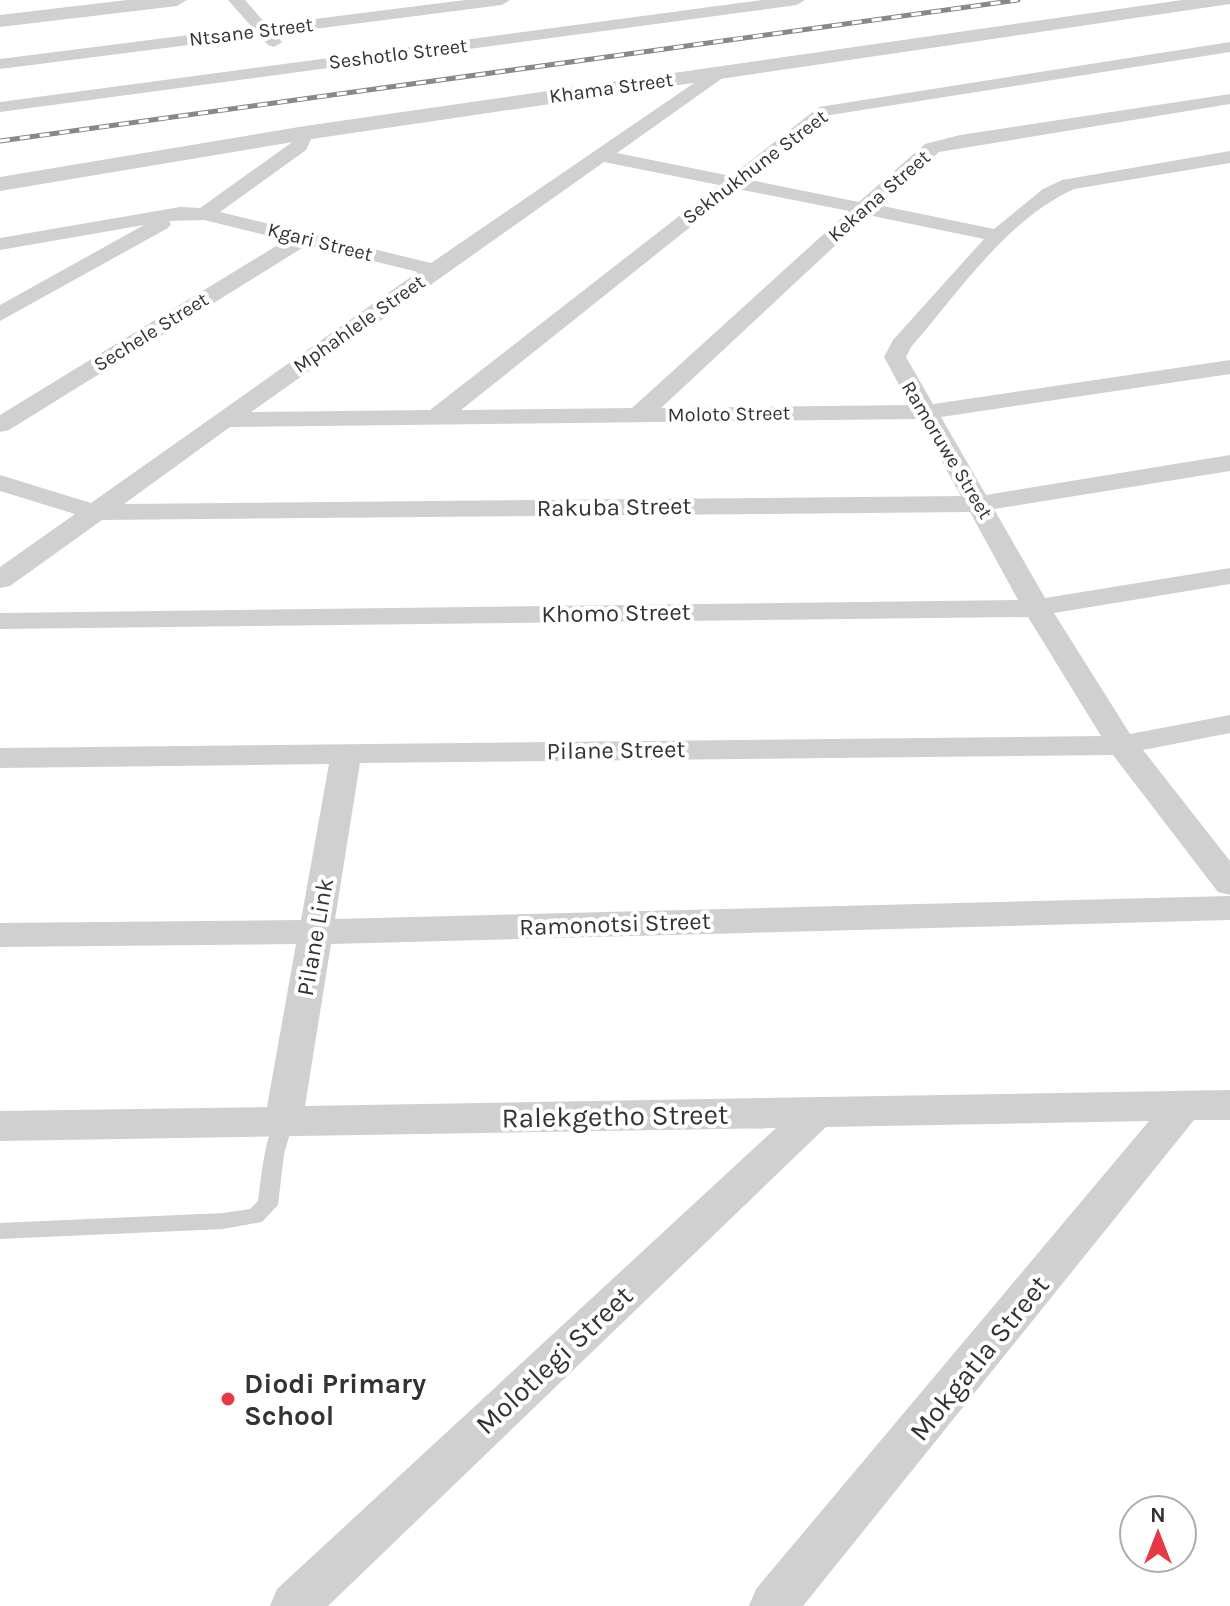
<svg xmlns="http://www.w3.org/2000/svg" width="1230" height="1606" viewBox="0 0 1230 1606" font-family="Karla,sans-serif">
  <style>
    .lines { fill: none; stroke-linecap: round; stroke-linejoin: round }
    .service { fill: #d0d0d0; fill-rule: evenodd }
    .minor { fill: #d0d0d0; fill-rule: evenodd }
    .tertiary { fill: #d0d0d0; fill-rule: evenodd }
    .rail-casing { stroke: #888; stroke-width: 5 }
    .rail { stroke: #fff; stroke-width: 3; stroke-dasharray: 10; stroke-linecap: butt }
    .poi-dot { fill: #e63946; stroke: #fff; stroke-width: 3 }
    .labels { text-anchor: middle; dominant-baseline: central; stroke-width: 8; stroke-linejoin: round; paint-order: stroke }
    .far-street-label { font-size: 20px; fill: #333; stroke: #fff }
    .street-label { font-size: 24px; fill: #333; stroke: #fff }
    .near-street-label { font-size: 28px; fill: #333; stroke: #fff }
    .near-poi-label { font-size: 28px; font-weight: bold; fill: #333; stroke: #fff; text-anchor: start }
  </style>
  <rect width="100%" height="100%" fill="#fff"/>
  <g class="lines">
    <path class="service" d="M284,1113L291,1115L294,1120L284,1154L278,1205L262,1222L223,1229L0,1239V1223L223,1213L250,1209L258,1201C262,1172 264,1141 277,1115Z"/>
    <g class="minor">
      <polygon points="228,0 245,0 267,25 465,0 510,0 502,5 275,34 282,42 274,47 268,45 260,36 0,69 0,59 252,27"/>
      <polygon points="762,0 805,0 797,5 0,112 0,102"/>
      <path d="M1230,42V52L830,115L750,180L859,202L925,144L960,135L1230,94V104L939,152L878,205L994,229L1043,189L1062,180L1230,151V163L1074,189C1006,220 959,292 911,347L906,357L933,404L1230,360V374L941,417L986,495L1230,455V471L994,509L1045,598L1230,568V584L1054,613L1130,734L1230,715V733L1143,750L1230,861V895L1218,892L1113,755L360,763L335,919L1230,896V920L331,944L305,1106L1230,1090V1120H1194L803,1606H749L756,1589L1149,1121L826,1127L328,1606H270L277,1589L776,1128L0,1141V1111L267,1107L296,944L0,947V923L301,920L329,764L0,768V748L1101,736L1028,617L0,629V613L1018,600L970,512L102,520L10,586L0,588V567L75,514L0,491V475L91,503L418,272L307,245L9,430L0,432V415L286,240L204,220L169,221L171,224L168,228L0,321V305L144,225L0,250V238L180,207L200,208L291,143L299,129L305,128L314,133L306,150L220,212L431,263L716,68H728L731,72L617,153L731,176L819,107ZM604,162L719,185L430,410L251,412ZM738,189L849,211L632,408L461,410ZM868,215L984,239L893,340L884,357L910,405L661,408ZM918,419L961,496L124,504L230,427Z"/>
    </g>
    <g class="tertiary">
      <polygon points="127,0 187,0 177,6 0,27 0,15"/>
      <polygon points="1182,0 1230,0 1230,4 305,140 0,191 0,177 305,126"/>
    </g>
    <g class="rail-casing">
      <polyline id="rail" points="0,141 1018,0"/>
    </g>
    <use href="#rail" class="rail"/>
  </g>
  <circle class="poi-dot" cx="228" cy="1399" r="8"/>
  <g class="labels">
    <g class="far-street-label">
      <text transform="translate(251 32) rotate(-7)">Ntsane Street</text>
      <text transform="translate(398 54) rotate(-7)">Seshotlo Street</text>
      <text transform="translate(611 88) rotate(-8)">Khama Street</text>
      <text transform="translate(755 167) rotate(-37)">Sekhukhune Street</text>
      <text transform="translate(879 196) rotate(-41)">Kekana Street</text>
      <text transform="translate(320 242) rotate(14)">Kgari Street</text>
      <text transform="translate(359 324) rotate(-35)">Mphahlele Street</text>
      <text transform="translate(151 332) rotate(-32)">Sechele Street</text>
      <text transform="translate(729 414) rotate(-1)">Moloto Street</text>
      <text transform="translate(947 450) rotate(59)">Ramoruwe Street</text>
    </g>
    <g class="street-label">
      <text transform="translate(614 507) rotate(-1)">Rakuba Street</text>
      <text transform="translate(616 613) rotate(-1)">Khomo Street</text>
      <text transform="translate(616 750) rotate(-1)">Pilane Street</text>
      <text transform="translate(615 924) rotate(-2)">Ramonotsi Street</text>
      <text transform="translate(315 937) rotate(-80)">Pilane Link</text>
    </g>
    <g class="near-street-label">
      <text transform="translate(615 1116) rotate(-1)">Ralekgetho Street</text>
      <text transform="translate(979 1358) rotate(-51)">Mokgatla Street</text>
      <text transform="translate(554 1360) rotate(-43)">Molotlegi Street</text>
    </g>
    <g class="near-poi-label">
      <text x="244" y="1383">Diodi Primary<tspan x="244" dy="32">School</tspan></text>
    </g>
  </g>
  <g transform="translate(1158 1534)"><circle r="38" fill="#ffffff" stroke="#adadad" stroke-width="2"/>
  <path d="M0-6L14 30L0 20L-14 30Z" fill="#e63946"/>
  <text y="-12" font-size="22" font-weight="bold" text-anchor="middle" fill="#333333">N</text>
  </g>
</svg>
